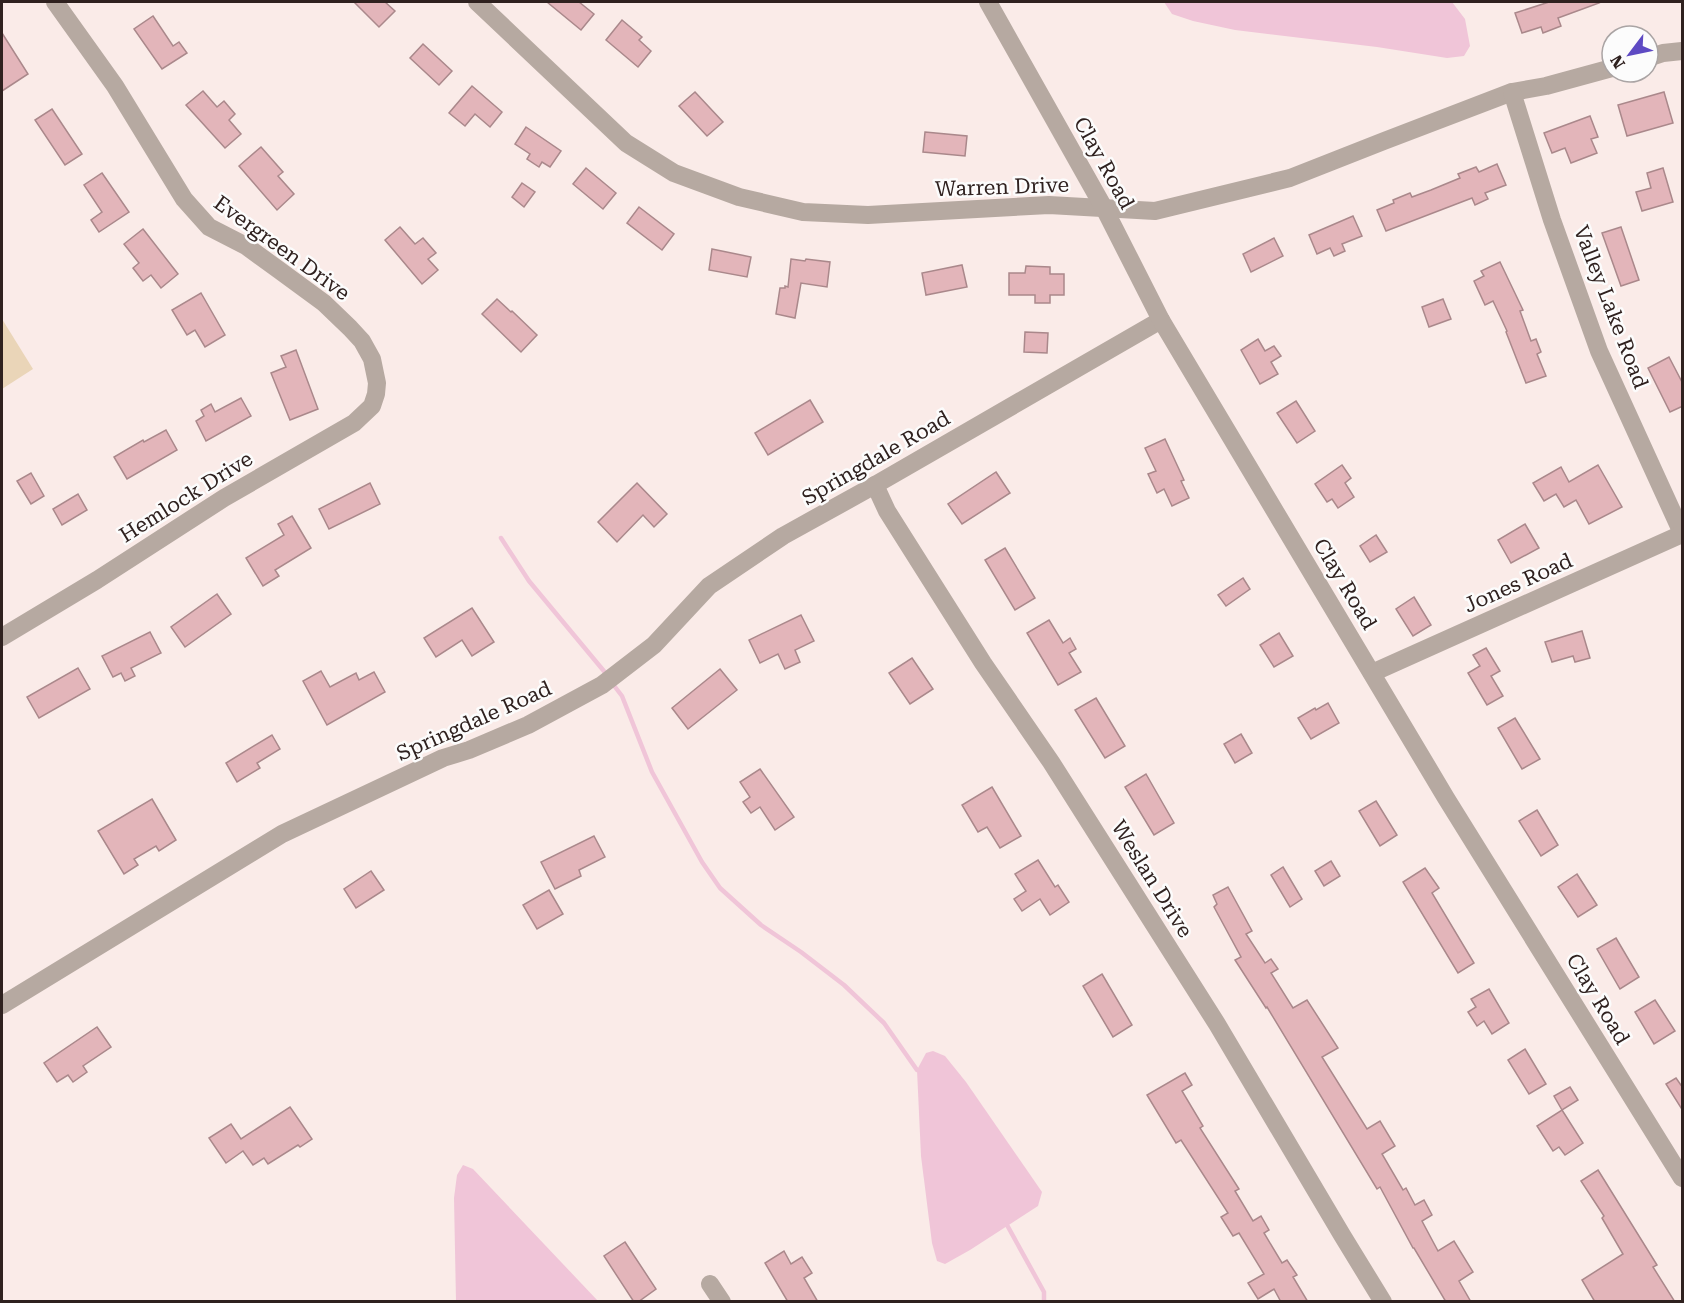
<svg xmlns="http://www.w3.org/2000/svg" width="1684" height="1303" viewBox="0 0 1684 1303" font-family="'Roboto Serif',serif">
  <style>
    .green { fill: #ead5b8 }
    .water { fill: #f0c5d8 }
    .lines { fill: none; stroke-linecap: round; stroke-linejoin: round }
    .stream { stroke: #f0c5d8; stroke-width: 4.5 }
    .building { fill: #e3b5ba; stroke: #aa888b; stroke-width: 1.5 }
    .minor { stroke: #b6a9a1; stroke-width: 18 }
    .tertiary { stroke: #b6a9a1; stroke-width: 18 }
    .labels { text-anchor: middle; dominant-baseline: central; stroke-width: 5; stroke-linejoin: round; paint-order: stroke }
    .street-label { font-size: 21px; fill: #2f211f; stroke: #fcfcfc }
  </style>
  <rect width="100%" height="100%" fill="#faebe8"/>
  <polygon class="green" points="2,319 33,369 2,389"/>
  <g class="water">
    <polygon points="1164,2 1452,2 1465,19 1470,46 1464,56 1447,58 1377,47 1235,30 1193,21 1172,14"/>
    <polygon points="933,1051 945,1056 966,1082 1042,1192 1038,1206 970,1250 945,1264 937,1261 932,1243 921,1156 917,1070 926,1053"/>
    <polygon points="463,1165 473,1169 598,1301 456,1301 454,1198 457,1175"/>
  </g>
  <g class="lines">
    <g class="stream">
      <polyline points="501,538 529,581 608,676"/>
      <polyline points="612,683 622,696 652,772 702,862 720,888 761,925 801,952 844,985 884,1023 917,1070"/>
      <polyline points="1007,1225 1044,1292 1044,1302"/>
    </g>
  </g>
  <g class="building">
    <polygon points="354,2 385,2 395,11 379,27"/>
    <polygon points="547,2 579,2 594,14 581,30"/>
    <polygon points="1549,2 1598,2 1599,3 1558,18 1561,26 1543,33 1541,27 1522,33 1515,13"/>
    <polygon points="153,16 173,46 179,42 187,53 162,69 134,29"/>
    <polygon points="622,20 642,37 639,40 651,51 638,67 606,40"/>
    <polygon points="2,33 28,74 2,91"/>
    <polygon points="423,44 452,71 439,85 410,58"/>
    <polygon points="472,86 502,112 490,127 475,114 465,126 449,113"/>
    <polygon points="203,91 217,107 224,101 235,114 229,120 241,134 225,148 186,105"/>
    <polygon points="695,92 723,122 707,136 679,106"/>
    <polygon points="1664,92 1673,123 1627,136 1618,105"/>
    <polygon points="52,109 82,154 65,165 35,120"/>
    <polygon points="1590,116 1598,137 1591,139 1597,153 1571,163 1565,148 1552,153 1544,133"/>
    <polygon points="526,127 561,151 550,167 542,162 539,167 527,159 530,154 515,144"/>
    <polygon points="925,132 967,136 965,156 923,152"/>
    <polygon points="261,147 283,172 278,176 294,194 277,210 239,166"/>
    <polygon points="1497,164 1506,185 1485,193 1488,199 1475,205 1472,198 1386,231 1377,210 1394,203 1393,200 1410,193 1412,197 1431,190 1460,178 1458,174 1476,167 1479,172"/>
    <polygon points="586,168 616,193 603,209 573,184"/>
    <polygon points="1663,168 1673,202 1642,211 1636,192 1651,188 1647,173"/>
    <polygon points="102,173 129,212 99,232 91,220 102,212 84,185"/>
    <polygon points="522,183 535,192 524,207 512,197"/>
    <polygon points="639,207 674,234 662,250 627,223"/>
    <polygon points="1353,216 1362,236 1342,244 1345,251 1334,256 1330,248 1317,254 1309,235"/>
    <polygon points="400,227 415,244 423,238 436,253 428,259 438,270 422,284 385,240"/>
    <polygon points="1621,227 1639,280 1621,286 1602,233"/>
    <polygon points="143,229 178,274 161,288 151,275 143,281 133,268 139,263 124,244"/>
    <polygon points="1274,238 1283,256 1251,272 1243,254"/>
    <polygon points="712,249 751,257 747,277 709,270"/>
    <polygon points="791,259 805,261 806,259 830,262 827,287 801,283 795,318 776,314 780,288 785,288 785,286 788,287"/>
    <polygon points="1500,262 1523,310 1520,311 1531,341 1536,339 1541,352 1537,354 1546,376 1526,383 1506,332 1507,331 1493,301 1485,305 1474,281 1484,276 1481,271"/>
    <polygon points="962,265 967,287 926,295 922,273"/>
    <polygon points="1026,266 1050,267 1050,274 1064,274 1064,295 1050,295 1050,303 1035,303 1035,295 1009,295 1009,273 1025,273"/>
    <polygon points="201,293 225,335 205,347 195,330 187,335 172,310"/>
    <polygon points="497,299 511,312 512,311 537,335 521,352 482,314"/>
    <polygon points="1443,299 1451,319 1429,327 1422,307"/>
    <polygon points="1025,332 1048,333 1047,353 1024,352"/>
    <polygon points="1258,339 1265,351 1274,346 1281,356 1271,362 1278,374 1260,384 1241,350"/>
    <polygon points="296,350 318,409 290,420 271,373 286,367 281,356"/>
    <polygon points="1669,357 1683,384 1683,406 1670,412 1648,368"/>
    <polygon points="241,398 251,416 206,441 196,421 204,416 201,410 211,404 215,412"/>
    <polygon points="810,400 823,422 768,455 755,433"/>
    <polygon points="1296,401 1315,431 1297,443 1277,413"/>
    <polygon points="166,430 177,450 127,479 114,457 143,440 144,442"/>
    <polygon points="1165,439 1184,480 1181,481 1189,498 1172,506 1164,489 1157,493 1148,474 1156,471 1145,448"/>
    <polygon points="1342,465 1351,478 1345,483 1354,497 1338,508 1332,499 1327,502 1315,484"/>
    <polygon points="1598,465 1622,507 1589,524 1576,500 1564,507 1556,494 1544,501 1533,483 1561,467 1569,482"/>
    <polygon points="996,472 1010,493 962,524 948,504"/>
    <polygon points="31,473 44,496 31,504 17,481"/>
    <polygon points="370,483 380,504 329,529 319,509"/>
    <polygon points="637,483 667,514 654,527 643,515 617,542 598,522"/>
    <polygon points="78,494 87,510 62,525 53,509"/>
    <polygon points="292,516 311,548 275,570 279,576 263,586 246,558 284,535 278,524"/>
    <polygon points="1525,524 1539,548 1511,563 1498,540"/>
    <polygon points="1376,535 1387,552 1370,562 1360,546"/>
    <polygon points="1005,548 1035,598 1015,610 985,560"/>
    <polygon points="1243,578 1250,589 1226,606 1218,595"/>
    <polygon points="217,594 231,614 185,647 171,627"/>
    <polygon points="1414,597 1431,625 1413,636 1396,609"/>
    <polygon points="472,608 494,642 472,656 462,640 436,657 424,638"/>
    <polygon points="801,615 814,641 795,650 800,662 785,669 778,654 760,663 749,640"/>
    <polygon points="1049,620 1063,643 1070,638 1076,649 1069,653 1081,672 1058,685 1027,633"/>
    <polygon points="1582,631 1590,658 1575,662 1573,656 1552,662 1545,642"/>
    <polygon points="150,632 161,653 131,668 135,676 125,681 121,673 113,677 102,656"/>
    <polygon points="1279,633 1293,656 1274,667 1260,645"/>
    <polygon points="1486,648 1500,671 1491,676 1503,696 1487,705 1468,673 1480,666 1473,655"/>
    <polygon points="912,658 933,689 910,704 889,673"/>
    <polygon points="78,668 90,689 39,718 27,697"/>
    <polygon points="720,669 737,690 688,729 672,708"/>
    <polygon points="321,671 330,687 356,673 359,680 374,672 385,692 327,725 303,681"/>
    <polygon points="1096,698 1125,746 1105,758 1075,710"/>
    <polygon points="1328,703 1339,723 1311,739 1298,718 1315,708 1316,710"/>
    <polygon points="1515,718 1540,759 1522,769 1498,728"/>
    <polygon points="1241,734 1252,753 1235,763 1224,744"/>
    <polygon points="272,735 280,749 257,763 260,768 237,782 226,763"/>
    <polygon points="760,769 794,817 775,830 760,807 751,813 743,802 750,797 740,782"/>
    <polygon points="1146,774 1174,823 1154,835 1125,787"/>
    <polygon points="992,787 1021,836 1000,848 987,827 978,832 962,805"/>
    <polygon points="152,799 176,840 159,851 156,846 134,859 138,865 124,874 98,831"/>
    <polygon points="1376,801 1397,835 1380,846 1359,811"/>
    <polygon points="1537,810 1558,845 1541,856 1519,821"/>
    <polygon points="594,836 605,857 579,870 581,876 555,889 541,862"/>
    <polygon points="1038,860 1055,887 1058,885 1069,902 1050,915 1040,899 1022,911 1014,899 1026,891 1015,874"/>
    <polygon points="1331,861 1340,876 1324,886 1315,871"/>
    <polygon points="1283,867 1302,899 1290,907 1271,875"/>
    <polygon points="1425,868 1439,888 1432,893 1474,963 1458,973 1403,882"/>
    <polygon points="371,871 384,890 356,908 344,889"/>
    <polygon points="1577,874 1597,905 1578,917 1558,887"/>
    <polygon points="1228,887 1252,931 1246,934 1265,963 1271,959 1278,969 1271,973 1293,1008 1307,1000 1338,1048 1322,1057 1367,1129 1380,1121 1395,1146 1382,1154 1403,1190 1406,1188 1415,1205 1424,1200 1432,1215 1422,1221 1438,1251 1454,1241 1473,1272 1459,1281 1471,1302 1446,1302 1414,1248 1413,1248 1380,1187 1377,1189 1267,1007 1266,1008 1235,960 1241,957 1214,907 1217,904 1213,895"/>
    <polygon points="549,890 563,914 537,929 523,905"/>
    <polygon points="1616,938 1639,977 1620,989 1597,949"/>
    <polygon points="1102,974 1132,1025 1113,1037 1083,986"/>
    <polygon points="1489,989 1509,1023 1492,1034 1484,1021 1477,1026 1468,1012 1476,1007 1471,999"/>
    <polygon points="1655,1000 1675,1031 1654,1044 1635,1012"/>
    <polygon points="97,1027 111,1047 83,1066 87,1072 73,1082 68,1075 57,1082 44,1063"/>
    <polygon points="1525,1049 1546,1084 1529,1094 1508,1060"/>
    <polygon points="1185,1073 1192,1085 1182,1091 1203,1126 1200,1128 1239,1189 1235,1191 1253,1221 1261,1216 1269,1230 1264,1233 1282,1263 1287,1260 1297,1275 1293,1277 1308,1302 1281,1302 1274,1289 1258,1299 1248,1283 1264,1274 1239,1233 1233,1236 1221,1217 1228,1213 1181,1140 1176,1143 1147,1095"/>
    <polygon points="1676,1078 1683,1088 1683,1111 1666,1084"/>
    <polygon points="1570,1087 1578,1100 1562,1110 1554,1096"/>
    <polygon points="290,1107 312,1139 300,1147 298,1145 268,1164 264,1158 253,1165 243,1151 226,1163 209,1138 231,1124 241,1139"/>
    <polygon points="1562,1110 1583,1143 1565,1155 1559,1147 1553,1151 1537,1126"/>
    <polygon points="1598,1170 1657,1265 1653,1267 1675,1302 1595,1302 1582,1280 1623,1254 1602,1218 1604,1216 1581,1181"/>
    <polygon points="625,1242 656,1289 638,1302 634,1302 604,1256"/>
    <polygon points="784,1251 791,1264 802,1257 812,1273 804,1278 818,1302 788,1302 765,1263"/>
  </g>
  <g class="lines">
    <g class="minor">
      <polyline points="477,2 626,143 674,173 739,197 803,212 868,215 1049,205 1155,211 1290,178 1384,141 1512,92 1546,86 1612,68"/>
      <polyline points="1648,58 1663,53 1682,51"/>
      <polyline points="1512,92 1552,220 1599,351 1682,533"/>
      <polyline points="875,485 887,511 983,663 1051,762 1217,1024 1342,1235 1383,1302"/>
      <polyline points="2,637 97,580 224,498 354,423 372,406 376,394 377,383 372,359 362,341 350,328 324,303 279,270 246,246 209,227 184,199 115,86 55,2"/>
      <polyline points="1372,673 1682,534"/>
      <polyline points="2,1005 282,834 443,758 469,750 528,725 602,685 654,645 709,586 783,536 875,485 1161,320"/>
      <polyline points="710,1284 722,1302"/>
    </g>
    <polyline class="tertiary" points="988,2 1104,208 1161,320 1446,798 1682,1178"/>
  </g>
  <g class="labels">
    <g class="street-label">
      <text transform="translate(1104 163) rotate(61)">Clay Road</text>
      <text transform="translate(1002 187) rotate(-2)">Warren Drive</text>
      <text transform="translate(282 248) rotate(36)">Evergreen Drive</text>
      <text transform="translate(1611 307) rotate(69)">Valley Lake Road</text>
      <text transform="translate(876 458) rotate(-30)">Springdale Road</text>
      <text transform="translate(186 497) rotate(-32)">Hemlock Drive</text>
      <text transform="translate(1518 583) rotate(-24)">Jones Road</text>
      <text transform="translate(1345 584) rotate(59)">Clay Road</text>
      <text transform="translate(474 721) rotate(-24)">Springdale Road</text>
      <text transform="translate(1152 879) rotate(58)">Weslan Drive</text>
      <text transform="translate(1598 999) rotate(59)">Clay Road</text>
    </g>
  </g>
  <rect width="1684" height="1303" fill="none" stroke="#2f211f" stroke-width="6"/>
  <g transform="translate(1630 54) rotate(238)"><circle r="28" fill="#fcfcfc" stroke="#aaa4a4" stroke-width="1.5"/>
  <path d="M0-4.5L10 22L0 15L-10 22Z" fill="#5e4ac3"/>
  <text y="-9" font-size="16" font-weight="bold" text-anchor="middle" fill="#2f211f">N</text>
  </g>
</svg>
